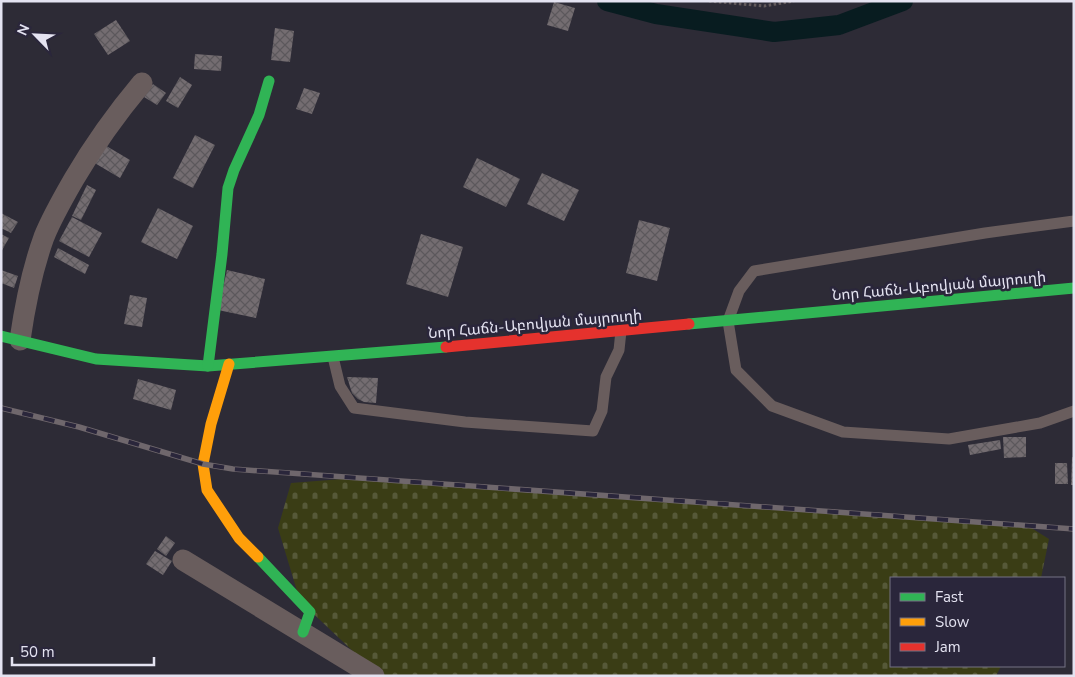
<svg xmlns="http://www.w3.org/2000/svg" width="1075" height="677" viewBox="0 0 1075 677" font-family="'Nunito Sans','Noto Sans Armenian',sans-serif">
  <style>
    .cemetery { fill: url(#cemetery-stones) }
    .lines { fill: none; stroke-linecap: round; stroke-linejoin: round }
    .canal { stroke: #081c20; stroke-width: 20 }
    .building { fill: url(#building-cross-hatch) }
    .path { stroke: #625a5c; stroke-width: 3; stroke-dasharray: 2.5 2.5; stroke-linecap: butt }
    .lane { stroke: #695d5d; stroke-width: 11 }
    .street { stroke: #695d5d; stroke-width: 21 }
    .fast { stroke: #30b455; stroke-width: 11 }
    .slow { stroke: #ff9f0a; stroke-width: 11 }
    .jam { stroke: #e5322d; stroke-width: 11 }
    .rail-casing { stroke: #6f676c; stroke-width: 5.5 }
    .rail { stroke: #2a263b; stroke-width: 4; stroke-dasharray: 11; stroke-linecap: butt }
    .labels { text-anchor: middle; dominant-baseline: central; stroke-width: 5; stroke-linejoin: round; paint-order: stroke }
    .street-label { font-size: 15px; fill: #e4e3f1; stroke: #2a263b }
  </style>
  <defs>
    <pattern id="cemetery-stones" width="16" height="16" patternUnits="userSpaceOnUse" patternTransform="scale(1.25)"><rect width="16" height="16" fill="#3a3d15"/><path d="M2 7V4a2 2 0 0 1 4 0v3zM10 15v-3a2 2 0 0 1 4 0v3z" fill="#565938"/></pattern>
    <pattern id="building-cross-hatch" width="8" height="8" patternUnits="userSpaceOnUse" patternTransform="scale(1.25)"><rect width="8" height="8" fill="#746d71"/><path d="M0 0l8 8M0 8l8-8" fill="none" stroke="#5c585c"/></pattern>
  </defs>
  <rect width="100%" height="100%" fill="#2d2b36"/>
  <polygon class="cemetery" points="355,478 1025,524 1049,539 1041,578 891,578 891,666 1001,666 996,676 379,676 300,601 278,528 291,483"/>
  <g class="lines">
    <polyline class="canal" points="607,1 656,14 774,32 839,25 903,1"/>
  </g>
  <g class="building">
    <polygon points="554,2 575,8 568,31 547,25"/>
    <polygon points="116,20 130,41 108,55 94,34"/>
    <polygon points="275,28 294,31 290,62 271,60"/>
    <polygon points="195,54 222,56 221,71 194,69"/>
    <polygon points="180,77 192,85 178,108 166,101"/>
    <polygon points="153,84 166,93 157,105 144,97"/>
    <polygon points="304,88 320,93 312,114 296,109"/>
    <polygon points="195,135 215,145 193,188 173,178"/>
    <polygon points="103,144 130,160 120,178 93,162"/>
    <polygon points="477,158 520,179 506,207 463,187"/>
    <polygon points="542,173 579,190 564,221 527,204"/>
    <polygon points="87,185 96,190 81,220 72,216"/>
    <polygon points="158,208 193,226 177,259 141,242"/>
    <polygon points="1,213 18,222 11,233 1,228"/>
    <polygon points="72,217 102,233 89,257 59,241"/>
    <polygon points="639,220 670,228 657,281 626,273"/>
    <polygon points="1,234 9,238 1,252"/>
    <polygon points="421,234 463,247 448,297 406,284"/>
    <polygon points="58,248 89,265 85,274 54,257"/>
    <polygon points="1,270 18,276 14,288 1,283"/>
    <polygon points="227,270 265,279 256,318 218,310"/>
    <polygon points="130,295 147,298 142,327 124,324"/>
    <polygon points="347,377 378,378 376,403 364,402 358,399 352,393"/>
    <polygon points="138,379 176,390 171,410 133,399"/>
    <polygon points="1003,437 1026,437 1026,457 1004,458"/>
    <polygon points="1000,440 1001,449 970,455 968,445"/>
    <polygon points="1072,457 1074,457 1074,485 1071,485"/>
    <polygon points="1055,463 1067,463 1068,484 1055,484"/>
    <polygon points="166,536 175,543 166,556 157,549"/>
    <polygon points="155,551 172,561 163,575 146,564"/>
  </g>
  <g class="lines">
    <polyline class="path" points="709,1 764,6 794,1"/>
    <g class="lane">
      <polyline points="1074,221 985,233 754,271 739,291 728,321 736,370 772,406 843,432 949,439 1040,423 1074,411"/>
      <polyline points="333,357 340,386 354,408 465,422 593,431 602,411 606,377 619,350 621,331"/>
    </g>
    <g class="street">
      <path d="M20,340C25,305 32,270 44,237C52,217 63,198 74,179C94,145 116,114 142,83"/>
      <polyline points="183,560 374,676"/>
    </g>
    <g class="fast">
      <polyline points="689,324 1074,288"/>
      <polyline points="1,336 96,359 208,366 446,347"/>
      <polyline points="208,366 222,254 228,188 234,170 259,115 269,81"/>
      <polyline points="258,557 310,612 303,632"/>
    </g>
    <polyline class="slow" points="229,364 211,424 203,464 207,490 239,538 258,557"/>
    <polyline class="jam" points="446,347 689,324"/>
    <g class="rail-casing">
      <polyline id="rail" points="1,408 79,427 203,464 233,469 1074,529"/>
    </g>
    <use href="#rail" class="rail"/>
  </g>
  <g class="labels">
    <g class="street-label">
      <text transform="translate(939 286) rotate(-5)">Նոր Հաճն-Աբովյան մայրուղի</text>
      <text transform="translate(535 324) rotate(-5)">Նոր Հաճն-Աբովյան մայրուղի</text>
    </g>
  </g>
  <rect width="1075" height="677" fill="none" stroke="#e4e3f1" stroke-width="5"/>
  <rect x="890" y="577" width="175" height="90" fill="#2a263b" stroke="#747284"/>
  <rect x="900" y="593" width="25" height="8" fill="#30b455" stroke="#747284"/>
  <text x="935" y="602" font-size="15" fill="#e4e3f1">Fast</text>
  <rect x="900" y="618" width="25" height="8" fill="#ff9f0a" stroke="#747284"/>
  <text x="935" y="627" font-size="15" fill="#e4e3f1">Slow</text>
  <rect x="900" y="643" width="25" height="8" fill="#e5322d" stroke="#747284"/>
  <text x="935" y="652" font-size="15" fill="#e4e3f1">Jam</text>
  <g transform="translate(35 35) rotate(294)" stroke="#2a263b" stroke-width="4" paint-order="stroke">
  <path d="M0-4L9 19L0 12L-9 19Z" fill="#e4e3f1"/>
  <text y="-8" font-size="14" font-weight="bold" text-anchor="middle" fill="#e4e3f1">N</text>
  </g>
  <path d="M12 657v8h142v-8" fill="none" stroke="#e4e3f1" stroke-width="2.5"/>
  <text x="20" y="657" font-size="15" fill="#e4e3f1" stroke="#2a263b" stroke-width="4" paint-order="stroke">50 m</text>
</svg>
